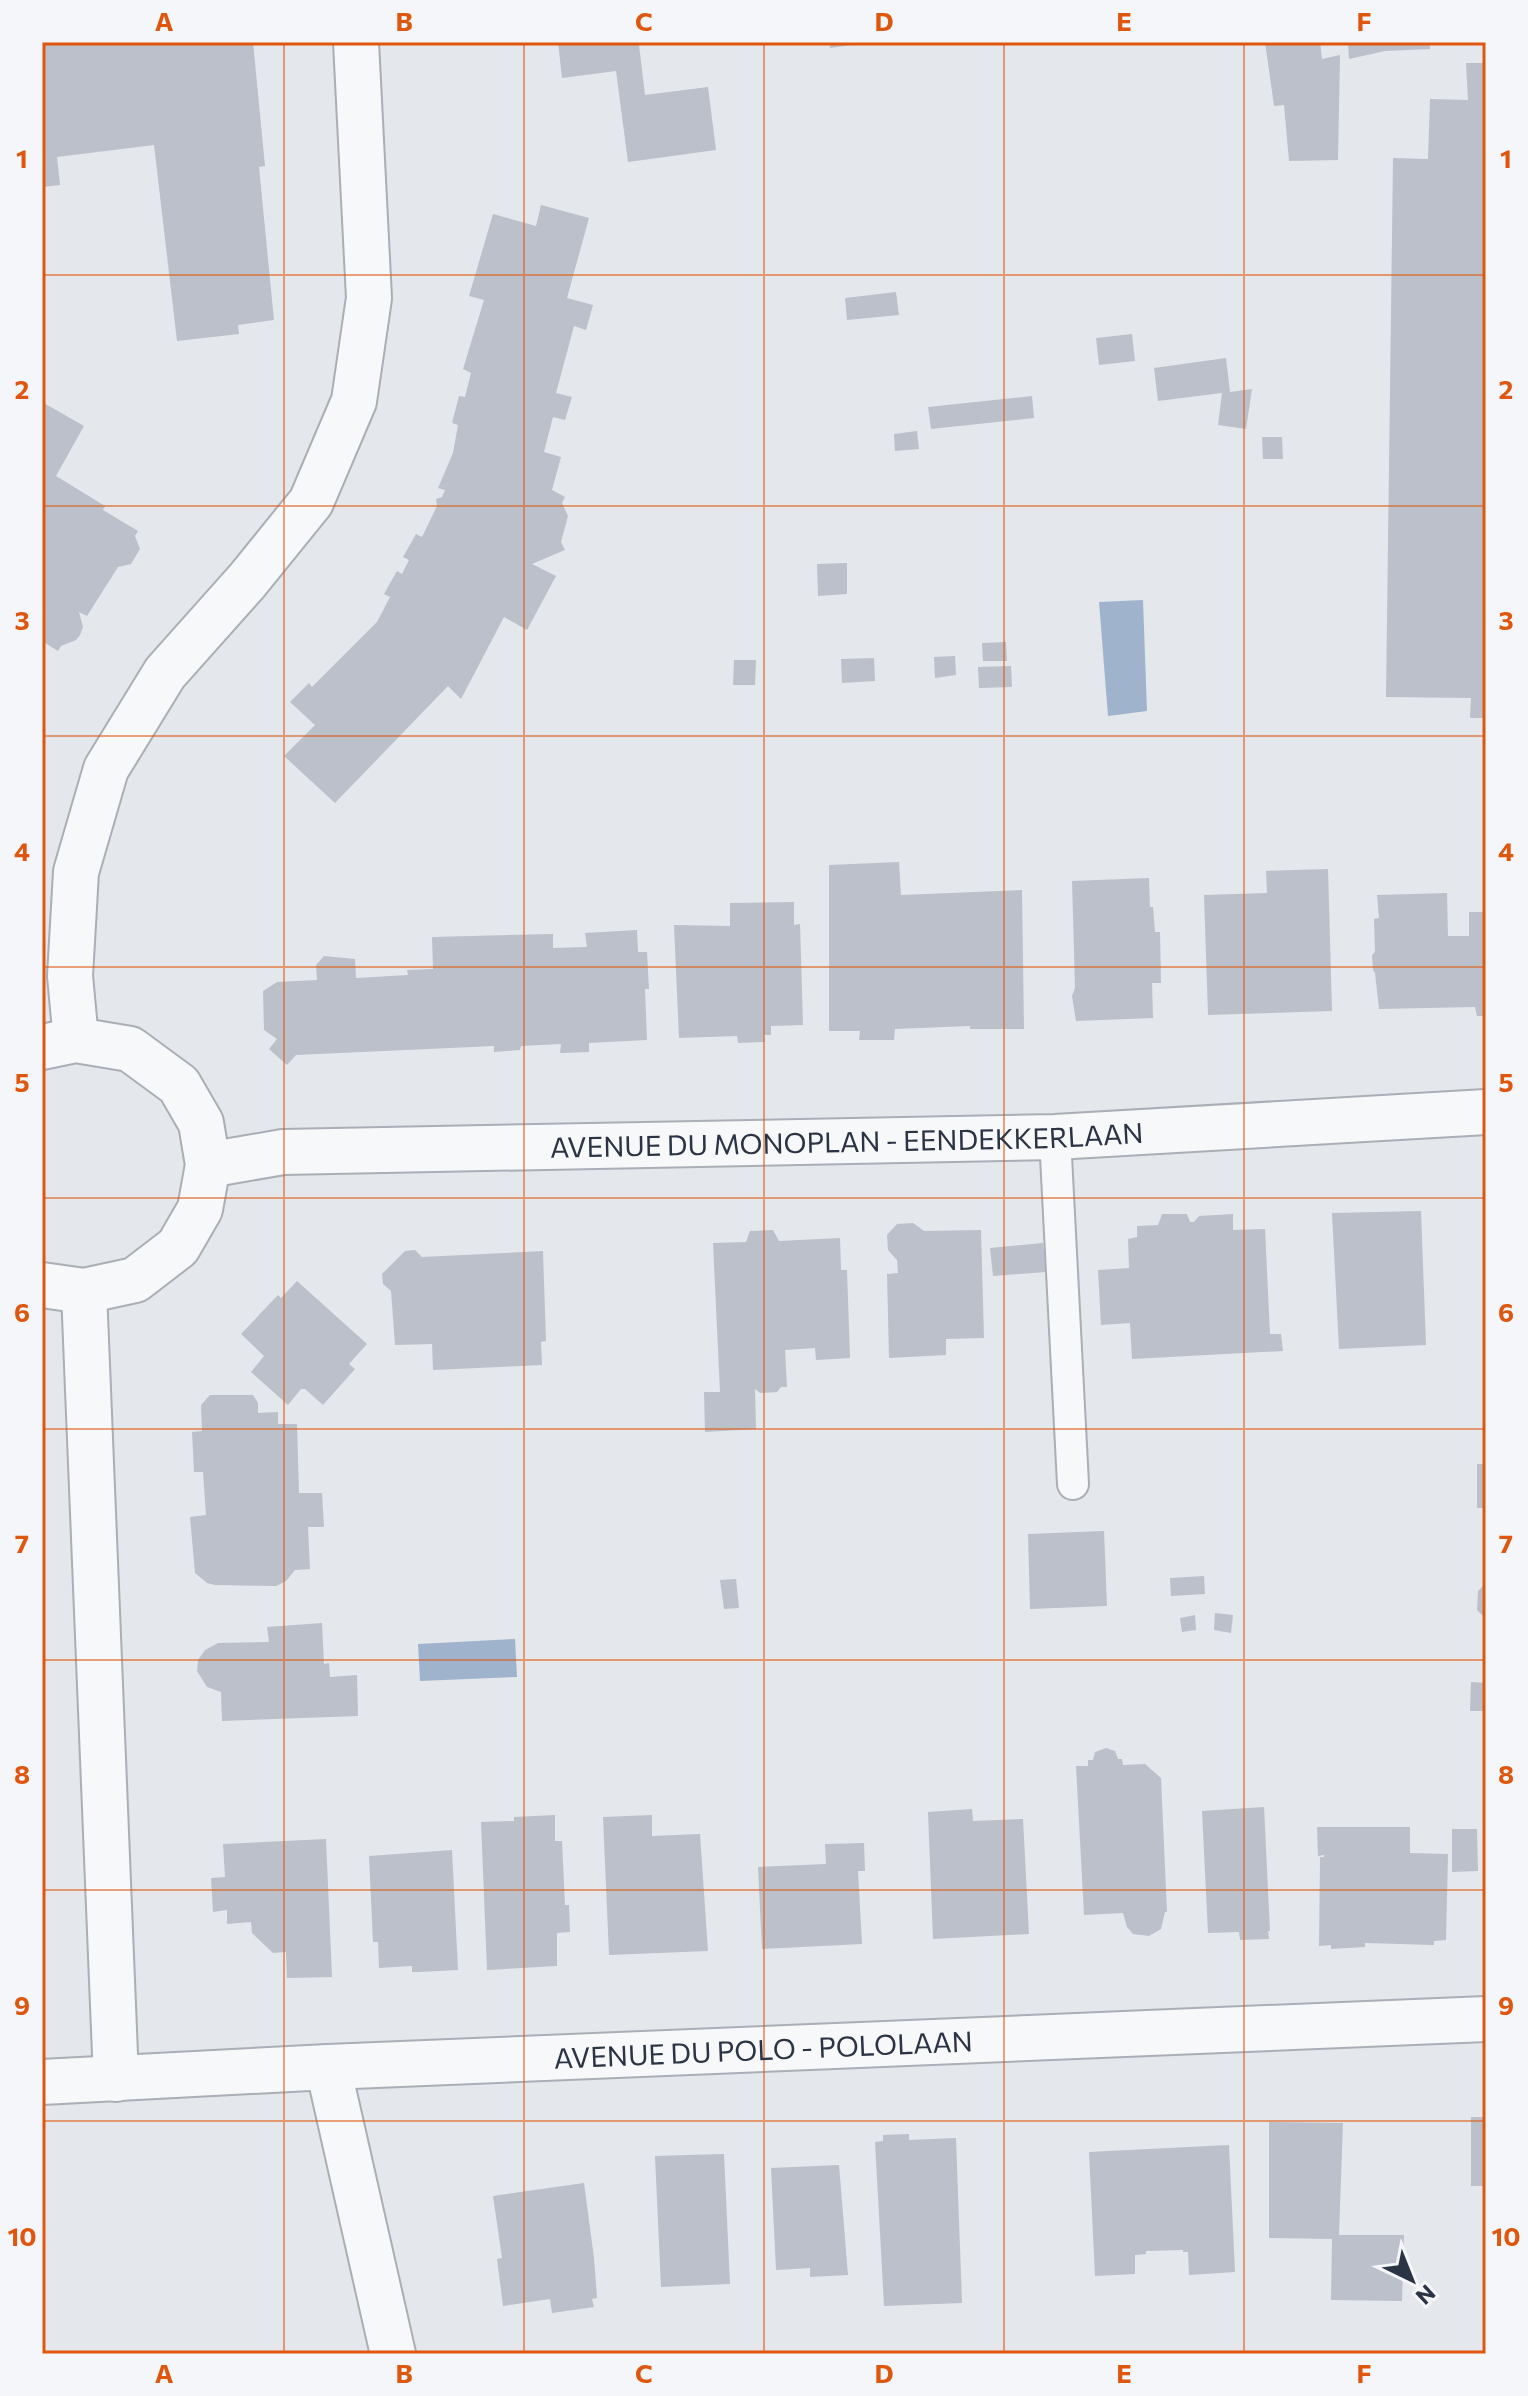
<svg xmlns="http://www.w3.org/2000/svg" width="1528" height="2396" viewBox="0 0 1528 2396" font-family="Commissioner,sans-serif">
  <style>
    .water { fill: #9fb4cc }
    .building { fill: #bbc0ca }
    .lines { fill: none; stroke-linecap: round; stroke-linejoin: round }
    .lane-casing { stroke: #a9aeb7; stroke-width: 34 }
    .street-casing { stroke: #a9aeb7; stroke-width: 48 }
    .lane { stroke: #f7f8fa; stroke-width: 30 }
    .street { stroke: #f7f8fa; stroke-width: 44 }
    .grid { fill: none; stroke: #df570f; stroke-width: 2; stroke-opacity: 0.55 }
    .labels { text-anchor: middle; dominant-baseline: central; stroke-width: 6; stroke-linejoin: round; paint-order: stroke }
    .street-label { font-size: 28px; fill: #2b3445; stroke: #f4f6f9 }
    .neatline { fill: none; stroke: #df570f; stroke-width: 3 }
    .grid-label { font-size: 26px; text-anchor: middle; font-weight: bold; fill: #df570f }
  </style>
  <rect width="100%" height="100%" fill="#e4e7ec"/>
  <g class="water">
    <polygon points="1143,600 1147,711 1108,716 1099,602"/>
    <polygon points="515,1639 517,1677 420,1681 418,1644"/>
  </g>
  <g class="building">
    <polygon points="42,42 253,42 265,166 259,167 274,320 238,325 239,334 177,341 154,145 57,157 60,185 42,187"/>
    <polygon points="558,42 648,42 639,45 645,95 708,87 716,150 628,162 616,71 562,78"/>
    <polygon points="830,42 858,42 858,44 830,48"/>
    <polygon points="1265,42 1320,42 1322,59 1340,55 1338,160 1289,161 1284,105 1274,106"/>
    <polygon points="1348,42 1430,42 1430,49 1385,51 1349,59"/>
    <polygon points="1466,63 1486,63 1486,718 1470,718 1471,698 1386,697 1393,158 1428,159 1430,99 1468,100"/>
    <polygon points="541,205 589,218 567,298 593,305 586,330 574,326 556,393 572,397 565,420 553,417 544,452 561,457 552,490 565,497 562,503 568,516 561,542 565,550 532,564 556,576 527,630 504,617 461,699 448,686 335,803 284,756 315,725 290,702 309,683 312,687 377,622 390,597 384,594 397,571 402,574 409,560 403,557 416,534 422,537 437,506 436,499 442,497 445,490 438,488 453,453 458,425 452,423 459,396 465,397 471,373 463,369 484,300 469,296 493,214 536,226"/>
    <polygon points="896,292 899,315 847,320 845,298"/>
    <polygon points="1132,334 1135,361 1099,365 1096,338"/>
    <polygon points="1226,358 1230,392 1252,389 1246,429 1218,425 1222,393 1158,401 1154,368"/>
    <polygon points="1032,396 1034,418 931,429 928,407"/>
    <polygon points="42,402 84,426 56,476 105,506 103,510 138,531 135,536 140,549 131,564 118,567 87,616 79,612 83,627 80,635 76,640 61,646 58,651 42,641"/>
    <polygon points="917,431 919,449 895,451 894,434"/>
    <polygon points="1262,437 1282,437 1283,459 1263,459"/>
    <polygon points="847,563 847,594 818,596 817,564"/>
    <polygon points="1006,642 1007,661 983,661 982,643"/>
    <polygon points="955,656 956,675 935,678 934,657"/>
    <polygon points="874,658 875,681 842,683 841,659"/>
    <polygon points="734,660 756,660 755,685 733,685"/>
    <polygon points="1011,666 1012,687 979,688 978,667"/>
    <polygon points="899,862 901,895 1022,890 1024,1029 970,1029 970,1026 895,1029 894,1040 859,1040 860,1031 829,1031 829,865"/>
    <polygon points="1328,869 1332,1011 1208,1015 1204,895 1267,893 1266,871"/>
    <polygon points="1149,878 1150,907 1153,907 1155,932 1160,932 1161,983 1152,983 1153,1018 1076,1021 1072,996 1075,988 1072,881"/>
    <polygon points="1447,893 1448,936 1469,936 1469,912 1486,912 1486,1016 1477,1016 1475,1007 1379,1009 1375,973 1373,970 1372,955 1375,952 1374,919 1379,918 1377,895"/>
    <polygon points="794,902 794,925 800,924 803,1025 771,1026 771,1035 764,1035 765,1042 738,1043 737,1036 679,1038 674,925 730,926 730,903"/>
    <polygon points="637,930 638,952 647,952 649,989 645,989 647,1040 589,1043 589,1052 560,1053 561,1044 521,1046 520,1050 494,1052 494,1046 296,1055 287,1065 269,1049 277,1039 264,1030 263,991 277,982 317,980 316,965 324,956 355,959 356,978 408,975 407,970 433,969 432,937 553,934 553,948 587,947 585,933"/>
    <polygon points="1421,1211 1426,1345 1339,1349 1332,1213"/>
    <polygon points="1162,1214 1187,1214 1190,1222 1194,1222 1199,1216 1233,1214 1233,1230 1265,1229 1270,1334 1281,1334 1283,1351 1132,1359 1130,1323 1101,1325 1098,1270 1129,1268 1128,1239 1137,1237 1137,1226 1158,1225"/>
    <polygon points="913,1223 924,1231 981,1230 984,1338 946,1339 946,1355 889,1358 887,1274 898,1273 897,1260 888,1250 887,1235 897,1224"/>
    <polygon points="773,1230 779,1241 840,1238 841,1270 847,1270 850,1358 816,1360 815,1348 785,1350 787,1387 781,1387 777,1392 760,1393 755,1389 756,1429 705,1432 704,1392 720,1392 713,1243 746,1242 750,1231"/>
    <polygon points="1043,1243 1046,1272 993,1276 990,1248"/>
    <polygon points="415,1250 422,1257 543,1251 546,1341 541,1342 542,1365 433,1370 432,1344 395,1345 391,1291 383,1284 382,1274 405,1251"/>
    <polygon points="297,1281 367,1344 349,1364 355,1369 323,1405 305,1389 301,1389 288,1405 251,1372 264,1356 241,1334 278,1295 281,1298"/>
    <polygon points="210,1395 253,1395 258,1403 258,1413 278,1412 278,1424 297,1424 299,1493 322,1493 324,1527 308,1527 310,1569 295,1570 286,1581 276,1586 215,1585 207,1583 195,1573 190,1517 206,1515 203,1472 194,1472 192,1432 202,1431 201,1405"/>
    <rect x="1477" y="1464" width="9" height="44"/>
    <polygon points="1104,1531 1107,1606 1030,1609 1028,1534"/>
    <polygon points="1204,1576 1205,1594 1171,1596 1170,1578"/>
    <polygon points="736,1579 739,1608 724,1609 720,1580"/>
    <polygon points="1486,1583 1486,1619 1477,1610 1478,1591"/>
    <polygon points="1215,1613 1233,1615 1231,1633 1214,1630"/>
    <polygon points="1195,1615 1196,1630 1182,1632 1180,1618"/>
    <polygon points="322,1623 324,1664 329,1663 330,1677 357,1675 358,1716 222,1721 221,1692 207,1687 197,1671 198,1660 205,1650 218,1643 269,1642 267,1627"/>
    <polygon points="1471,1682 1486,1683 1486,1711 1470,1711"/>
    <polygon points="1106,1748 1115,1751 1118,1759 1122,1759 1123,1765 1145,1764 1161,1778 1167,1912 1165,1912 1161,1929 1149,1936 1133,1934 1127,1927 1123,1913 1084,1915 1076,1766 1088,1766 1088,1760 1093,1760 1095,1752"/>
    <polygon points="1264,1807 1270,1931 1268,1931 1269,1939 1240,1940 1239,1932 1208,1933 1202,1811"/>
    <polygon points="972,1809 973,1821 1023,1819 1029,1934 933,1939 928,1812"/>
    <polygon points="555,1815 555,1841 562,1841 565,1905 569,1905 570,1932 557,1933 557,1966 487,1970 481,1822 514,1821 514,1817"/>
    <polygon points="652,1815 652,1836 700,1834 708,1951 609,1955 603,1817"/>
    <polygon points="1317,1827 1410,1827 1410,1853 1448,1854 1446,1940 1434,1941 1434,1945 1365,1943 1365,1947 1331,1949 1331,1945 1319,1946 1320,1857 1324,1857 1324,1855 1318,1856"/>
    <polygon points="1452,1829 1477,1829 1478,1871 1452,1872"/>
    <polygon points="326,1839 332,1977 287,1978 286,1952 273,1953 252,1933 251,1922 227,1924 227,1910 213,1912 211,1878 225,1877 223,1844"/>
    <polygon points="864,1843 865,1871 858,1871 862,1944 762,1949 758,1867 826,1864 825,1844"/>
    <polygon points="452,1850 458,1970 419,1972 412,1972 412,1966 379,1968 378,1942 373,1942 369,1856"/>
    <rect x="1471" y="2117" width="15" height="69"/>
    <polygon points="1269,2122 1343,2123 1339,2235 1404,2235 1402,2301 1331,2300 1332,2239 1269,2238"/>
    <polygon points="909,2134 909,2140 956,2138 962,2303 884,2306 875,2142 883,2141 883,2135"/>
    <polygon points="1229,2145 1235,2272 1189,2275 1188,2252 1183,2252 1183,2250 1146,2251 1146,2254 1135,2255 1135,2274 1095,2276 1089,2152"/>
    <polygon points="724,2154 730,2284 661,2287 655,2156"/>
    <polygon points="839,2165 848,2275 810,2277 810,2268 776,2270 771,2168"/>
    <polygon points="584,2183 594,2258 597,2298 592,2299 594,2307 552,2313 550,2299 503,2306 497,2259 502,2258 493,2196"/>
  </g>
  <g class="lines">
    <g class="lane-casing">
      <polyline id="lane" points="1055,1137 1073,1484"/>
    </g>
    <g class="street-casing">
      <g id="street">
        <polyline points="76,1040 70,976 76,872 106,769 165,673 247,581 311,502 354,401 369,298 356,42"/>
        <polyline points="42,1047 76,1040 130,1049 179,1085 201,1123 208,1165 200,1209 178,1247 135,1280 84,1291 42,1285"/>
        <path id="s1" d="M208,1165L283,1152L1055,1137L1486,1112"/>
        <polyline points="84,1291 116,2079"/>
        <polyline points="328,2067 393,2354"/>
        <path id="s2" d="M42,2082L328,2067L1486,2019"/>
      </g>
    </g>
    <use href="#lane" class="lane"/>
    <use href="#street" class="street"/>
  </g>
  <path class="grid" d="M284,42V2354M524,42V2354M764,42V2354M1004,42V2354M1244,42V2354M42,275H1486M42,506H1486M42,736H1486M42,967H1486M42,1198H1486M42,1429H1486M42,1660H1486M42,1890H1486M42,2121H1486"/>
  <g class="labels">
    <g class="street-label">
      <text stroke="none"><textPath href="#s1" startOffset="640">AVENUE DU MONOPLAN - EENDEKKERLAAN</textPath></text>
      <text stroke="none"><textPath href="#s2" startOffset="722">AVENUE DU POLO - POLOLAAN</textPath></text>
    </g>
  </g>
  <rect width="1528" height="2396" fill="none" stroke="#f4f6f9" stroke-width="88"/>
  <g transform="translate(1412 2280) rotate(137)" stroke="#f4f6f9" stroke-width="6" paint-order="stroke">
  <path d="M0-6L14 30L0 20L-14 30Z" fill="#2b3445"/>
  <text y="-12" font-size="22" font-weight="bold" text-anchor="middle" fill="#2b3445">N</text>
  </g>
  <rect x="44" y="44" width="1440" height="2308" class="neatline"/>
  <g class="grid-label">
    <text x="164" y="31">A</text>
    <text x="404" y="31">B</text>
    <text x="644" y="31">C</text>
    <text x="884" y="31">D</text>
    <text x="1124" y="31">E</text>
    <text x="1364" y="31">F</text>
    <text x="22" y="168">1</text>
    <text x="1506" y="168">1</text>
    <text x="22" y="399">2</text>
    <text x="1506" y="399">2</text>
    <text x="22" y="630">3</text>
    <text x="1506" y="630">3</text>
    <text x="22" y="861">4</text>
    <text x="1506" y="861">4</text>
    <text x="22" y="1092">5</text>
    <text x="1506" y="1092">5</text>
    <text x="22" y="1322">6</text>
    <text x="1506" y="1322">6</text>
    <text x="22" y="1553">7</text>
    <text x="1506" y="1553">7</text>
    <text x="22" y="1784">8</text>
    <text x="1506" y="1784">8</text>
    <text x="22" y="2015">9</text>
    <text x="1506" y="2015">9</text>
    <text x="22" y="2246">10</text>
    <text x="1506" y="2246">10</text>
    <text x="164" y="2383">A</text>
    <text x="404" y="2383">B</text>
    <text x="644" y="2383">C</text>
    <text x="884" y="2383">D</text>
    <text x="1124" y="2383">E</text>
    <text x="1364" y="2383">F</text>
  </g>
</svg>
